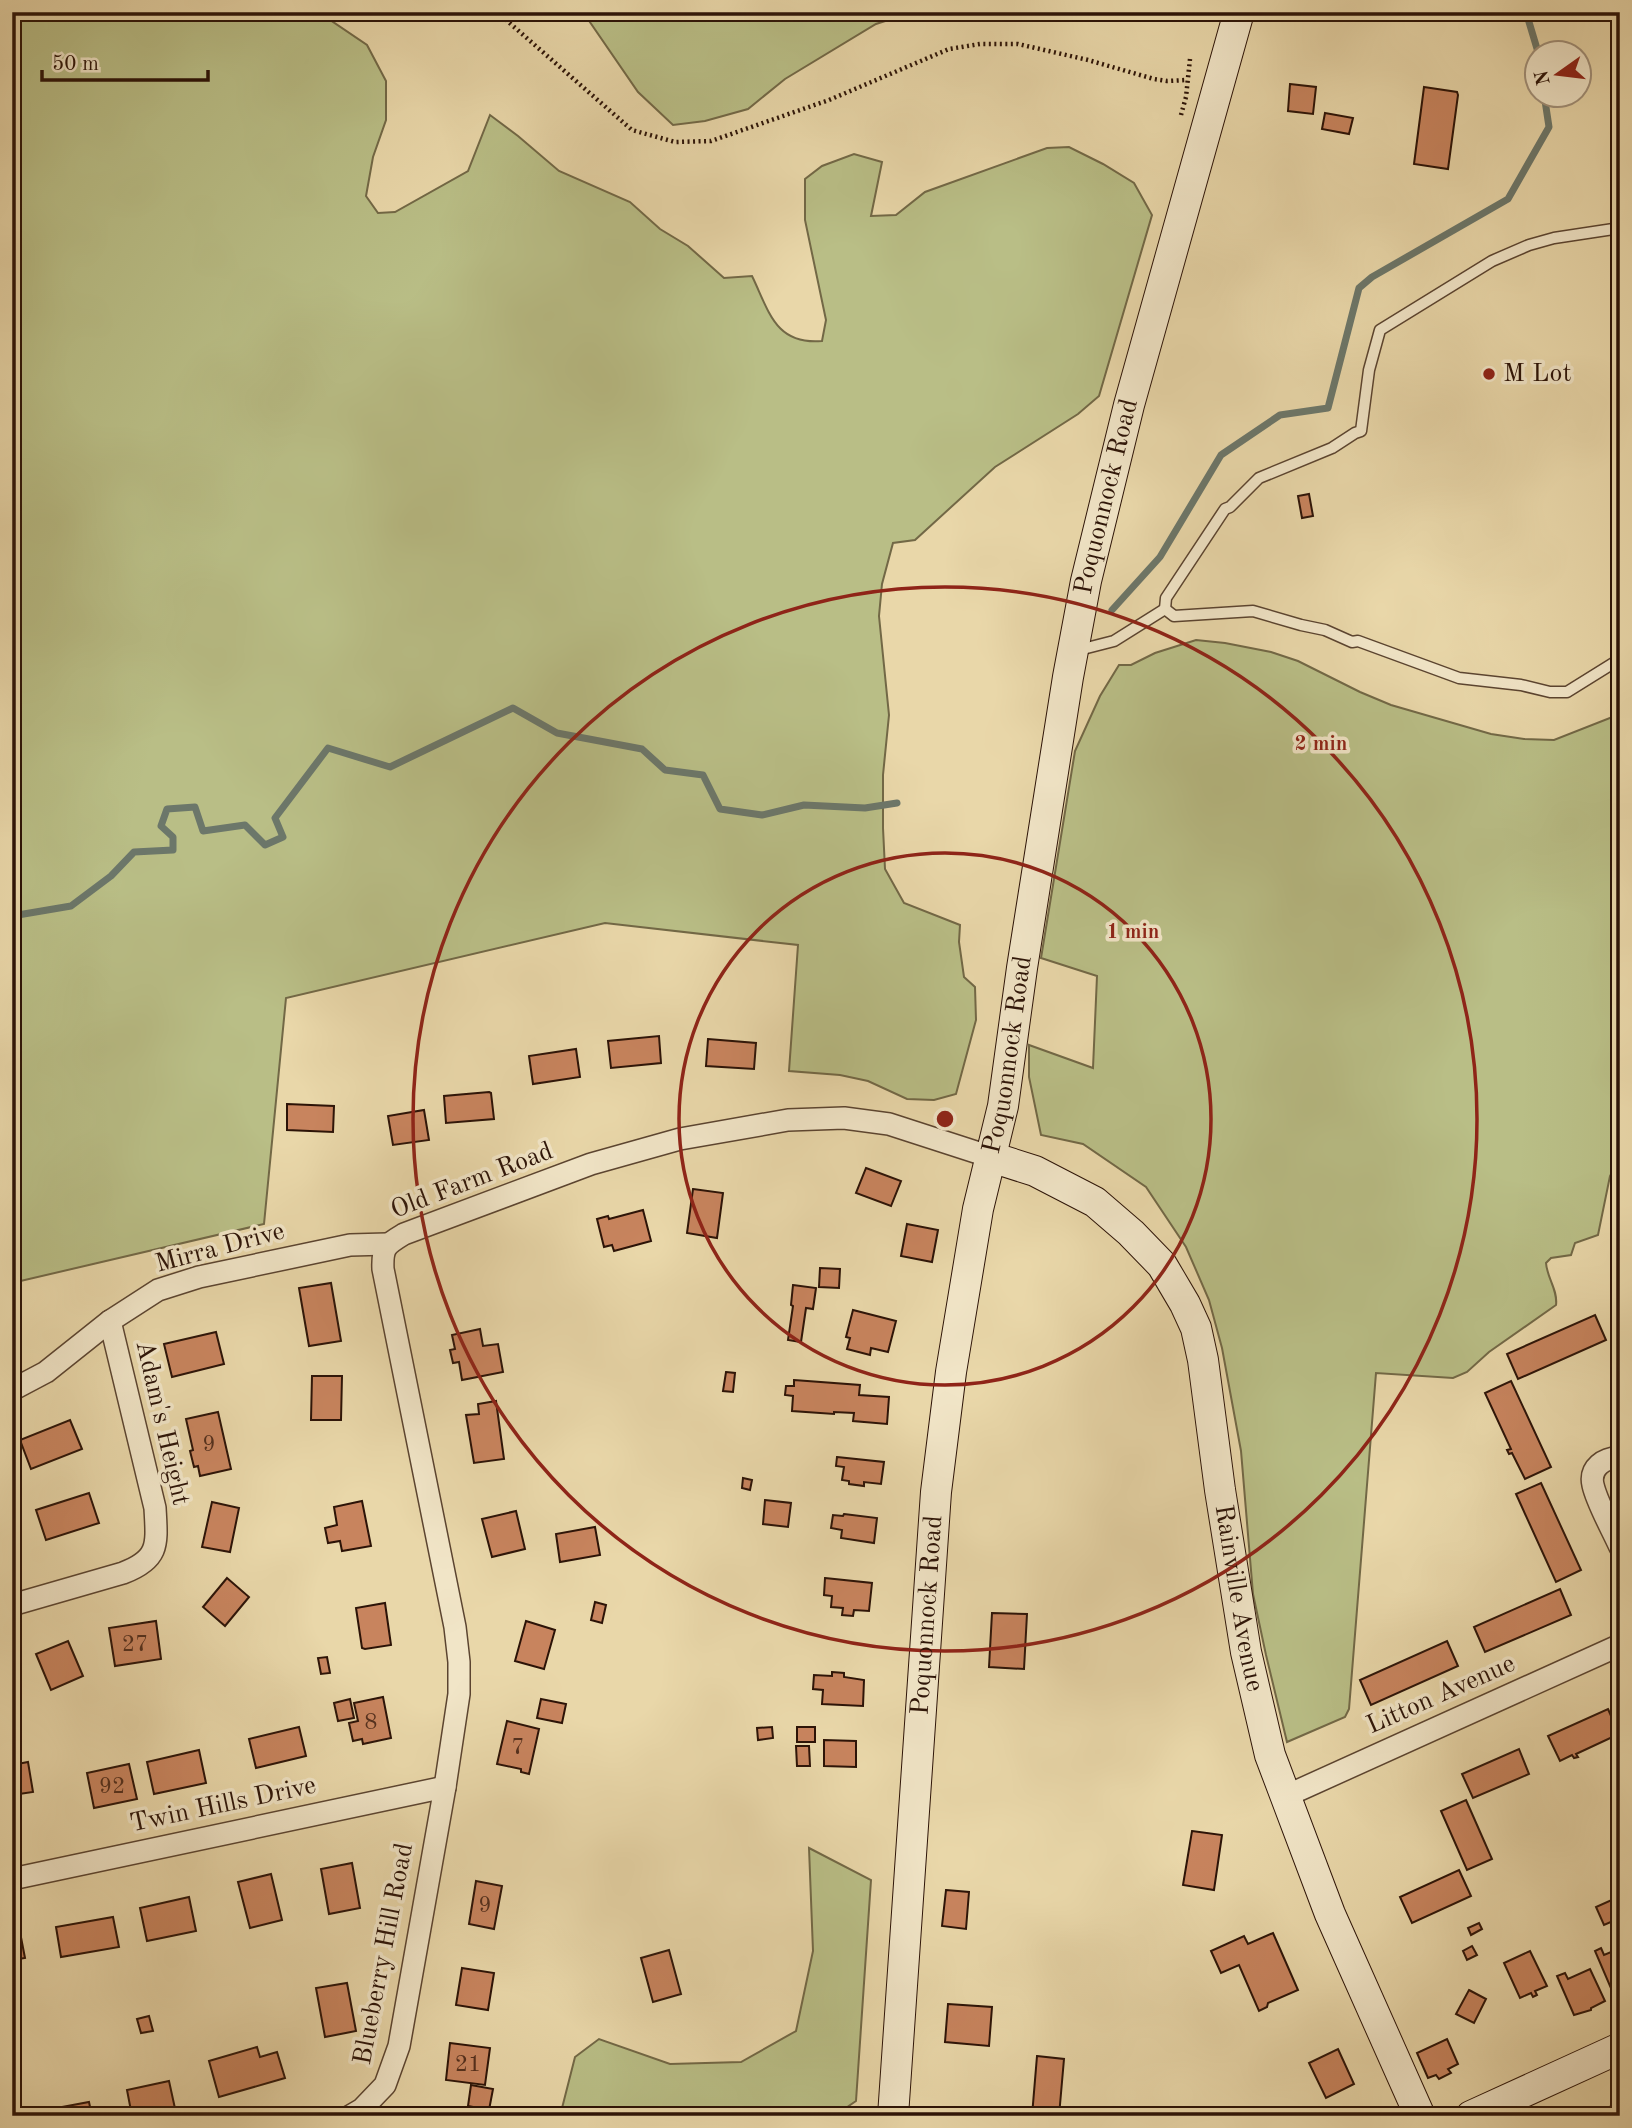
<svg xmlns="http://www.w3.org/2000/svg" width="1632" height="2128" viewBox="0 0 1632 2128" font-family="'Old Standard TT',serif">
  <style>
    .green { fill: #b9be86; stroke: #726846; stroke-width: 2 }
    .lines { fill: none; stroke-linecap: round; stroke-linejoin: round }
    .stream { stroke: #6c776a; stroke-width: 7 }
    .building { fill: #c8845e; stroke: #2c1307; stroke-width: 2 }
    .lane-casing { stroke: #5b4430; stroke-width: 13 }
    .street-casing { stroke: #5b4430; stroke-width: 24 }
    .secondary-casing { stroke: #2c1307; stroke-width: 32 }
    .path { stroke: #2c1307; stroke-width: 4.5; stroke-dasharray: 2 3.5; stroke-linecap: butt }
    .lane { stroke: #f1e5c7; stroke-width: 10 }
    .street { stroke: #f1e5c7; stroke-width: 21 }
    .secondary { stroke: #f1e5c7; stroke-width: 30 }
    .ring { fill: none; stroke: #8f2418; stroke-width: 3.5 }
    .poi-dot { fill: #8f2418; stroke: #f1e5c7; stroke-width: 2.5 }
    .labels { text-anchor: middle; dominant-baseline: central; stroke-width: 7; stroke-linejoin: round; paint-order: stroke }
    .number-label { font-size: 23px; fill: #532f1d }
    .poi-label { font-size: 26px; fill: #2c1307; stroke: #f1e5c7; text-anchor: start }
    .street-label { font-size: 26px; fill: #2c1307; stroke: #f1e5c7 }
    .centre { fill: #8f2418; stroke: #f1e5c7; stroke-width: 3.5 }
    .ring-label { font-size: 21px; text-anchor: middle; font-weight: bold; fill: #8f2418; stroke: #f1e5c7; stroke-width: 7; stroke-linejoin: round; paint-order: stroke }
  </style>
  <rect width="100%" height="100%" fill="#e9d7a9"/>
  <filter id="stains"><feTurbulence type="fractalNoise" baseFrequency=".00286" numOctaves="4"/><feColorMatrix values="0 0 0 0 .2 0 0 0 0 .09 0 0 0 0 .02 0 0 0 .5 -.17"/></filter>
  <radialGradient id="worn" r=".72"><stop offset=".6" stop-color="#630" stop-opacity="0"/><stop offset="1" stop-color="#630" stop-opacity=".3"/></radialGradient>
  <g class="green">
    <path d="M12,12H305L330,20L367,45L386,81V120L373,157L366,196L378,213L395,212L468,171L490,115L518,136L559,171L630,202L660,229L688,246L724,278L752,276C769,311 775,345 822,341L826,320L805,220V179L822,166L854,154L882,162L871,216L896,215L925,192L1047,148L1069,147L1103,164L1134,183L1152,215L1099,396L1078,414L995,467L915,540L893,543L882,584L879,616L889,715L883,775V828L885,869L904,903L960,925L959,942L964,977L975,987L976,1020L956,1094L934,1100L907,1099L868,1081L840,1075L789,1071L798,945L605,923L286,998L264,1224L12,1283Z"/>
    <polygon points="583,12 913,12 876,24 785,79 748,109 705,121 673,125 638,92"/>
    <path d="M1196,640L1225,643L1271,652L1298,661L1360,692L1391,705L1491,734L1524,739L1554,740L1620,714V1164L1616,1165L1610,1176L1598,1235L1575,1243L1571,1255L1551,1258L1546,1263C1547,1278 1558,1290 1556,1305L1489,1352L1467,1372L1453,1378L1376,1373L1349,1709L1345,1717L1287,1742L1266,1655L1253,1594L1241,1451L1222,1348L1209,1300L1186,1247L1146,1187L1083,1144L1041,1135L1029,1077V1045L1093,1068L1097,976L1041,958L1075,751L1100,696L1119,665H1131L1155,653Z"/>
    <polygon points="809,1848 871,1880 856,2101 834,2116 560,2116 575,2057 599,2039 670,2064 741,2062 796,2031 813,1951"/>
  </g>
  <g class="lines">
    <g class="stream">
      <polyline points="1526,12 1538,52"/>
      <polyline points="1112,610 1160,557 1221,455 1280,415 1328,408 1359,288 1372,277 1508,199 1549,127 1544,94"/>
      <polyline points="12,916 71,906 111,876 134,852 173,850 173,837 161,826 167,809 195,807 203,831 245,825 265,845 283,837 275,818 328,748 390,767 513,708 557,733 642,749 665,770 703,775 720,809 762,815 804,805 865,808 897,803"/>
    </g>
  </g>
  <g class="building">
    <polygon points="1290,84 1316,87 1313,114 1288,111"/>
    <polygon points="1424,87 1457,92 1458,95 1448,169 1414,164"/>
    <polygon points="1325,113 1353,118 1349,134 1322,129"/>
    <polygon points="1309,494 1313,516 1302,518 1298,496"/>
    <polygon points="659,1036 661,1063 611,1068 608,1041"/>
    <polygon points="708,1039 756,1043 754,1069 706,1066"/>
    <polygon points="576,1049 580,1077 533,1084 529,1056"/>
    <polygon points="489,1092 491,1093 494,1119 446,1123 444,1096"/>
    <polygon points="287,1104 334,1106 333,1132 287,1130"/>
    <polygon points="424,1110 429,1140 393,1145 388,1116"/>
    <polygon points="866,1168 901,1181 891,1206 856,1193"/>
    <polygon points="693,1189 723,1193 717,1238 687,1233"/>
    <polygon points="643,1210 651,1241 614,1251 612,1245 604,1247 597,1219 608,1216 609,1219"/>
    <polygon points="907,1224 938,1230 932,1262 901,1256"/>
    <polygon points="820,1268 840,1269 839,1288 819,1287"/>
    <polygon points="331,1283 341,1341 309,1346 299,1288"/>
    <polygon points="793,1285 816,1288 813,1309 806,1308 801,1342 788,1340 793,1306 791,1305"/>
    <polygon points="853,1310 896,1321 888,1352 871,1348 870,1355 847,1349 850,1338 846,1337"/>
    <polygon points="1595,1315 1606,1340 1518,1379 1507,1354"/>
    <polygon points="480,1329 483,1346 498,1344 503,1372 462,1380 459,1362 453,1363 450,1350 455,1349 452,1335"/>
    <polygon points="216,1332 224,1364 172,1377 164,1344"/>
    <polygon points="726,1372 735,1373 733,1392 723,1391"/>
    <polygon points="312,1376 342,1376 341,1420 311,1420"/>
    <polygon points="794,1380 860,1385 859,1395 889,1397 887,1424 853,1421 854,1413 834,1412 834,1414 792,1411 793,1396 785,1395 786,1386 794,1386"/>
    <polygon points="1511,1381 1551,1467 1525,1479 1512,1453 1509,1454 1507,1450 1511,1449 1485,1393"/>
    <polygon points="496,1401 504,1459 474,1463 466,1415 479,1414 478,1404"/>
    <polygon points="218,1412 231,1469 200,1476 198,1466 194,1467 190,1451 193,1450 186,1419"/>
    <polygon points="70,1420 82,1449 31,1469 20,1440"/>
    <polygon points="837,1457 884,1462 881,1484 864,1482 864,1486 849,1484 849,1481 842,1480 844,1467 836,1466"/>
    <polygon points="743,1478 752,1480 750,1490 742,1488"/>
    <polygon points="1541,1483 1581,1570 1556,1582 1516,1494"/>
    <polygon points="89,1493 99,1523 46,1540 36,1510"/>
    <polygon points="765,1500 791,1503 788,1527 763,1524"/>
    <polygon points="362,1501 371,1546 342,1551 340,1541 328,1543 325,1528 337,1525 334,1507"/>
    <polygon points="212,1502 239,1508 230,1552 202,1547"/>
    <polygon points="516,1511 525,1549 492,1557 482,1519"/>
    <polygon points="844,1514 877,1518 874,1543 841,1538 842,1530 831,1528 833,1515 843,1516"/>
    <polygon points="595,1527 600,1555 560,1562 556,1534"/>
    <polygon points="227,1578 249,1597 225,1626 203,1607"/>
    <polygon points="825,1578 872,1583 869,1611 854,1610 853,1616 842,1615 843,1608 831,1607 832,1596 824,1595"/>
    <polygon points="1560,1589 1571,1615 1485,1652 1474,1627"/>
    <polygon points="595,1602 606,1605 602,1623 591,1620"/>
    <polygon points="385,1603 391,1645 365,1649 362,1648 356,1608"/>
    <polygon points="992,1613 1027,1614 1024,1669 989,1667"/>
    <polygon points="156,1621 161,1659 115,1666 109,1628"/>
    <polygon points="526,1621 555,1630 544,1669 515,1661"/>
    <polygon points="68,1641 83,1676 51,1690 36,1654"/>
    <polygon points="1447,1641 1458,1666 1371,1705 1360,1680"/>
    <polygon points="327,1657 330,1673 321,1674 318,1658"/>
    <polygon points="832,1672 844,1673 844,1677 864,1680 863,1706 822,1704 823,1690 813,1689 814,1675 832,1676"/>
    <polygon points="383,1697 391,1738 363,1744 362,1739 353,1741 349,1723 358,1721 354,1703"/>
    <polygon points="350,1699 354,1718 338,1721 334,1703"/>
    <polygon points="541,1699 566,1704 562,1723 537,1718"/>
    <polygon points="1608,1709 1619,1734 1576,1754 1578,1757 1574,1758 1572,1755 1560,1761 1548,1736"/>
    <polygon points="507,1721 539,1729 529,1774 521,1772 521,1769 497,1764"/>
    <polygon points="299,1727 306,1756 256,1768 249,1739"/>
    <polygon points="772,1727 773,1738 758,1740 757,1728"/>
    <rect x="797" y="1727" width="18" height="15"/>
    <polygon points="824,1740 856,1741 856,1767 824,1766"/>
    <polygon points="796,1746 809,1746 810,1766 797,1766"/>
    <polygon points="1519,1749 1529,1774 1473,1798 1462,1774"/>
    <polygon points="199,1750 206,1783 154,1794 147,1762"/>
    <polygon points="28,1762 33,1792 12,1795 12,1765"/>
    <polygon points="129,1764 137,1799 94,1808 87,1773"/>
    <polygon points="1466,1800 1492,1859 1467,1870 1441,1811"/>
    <polygon points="1192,1831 1222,1835 1214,1890 1183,1885"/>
    <polygon points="352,1863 360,1908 329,1914 321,1869"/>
    <polygon points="1459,1870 1471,1896 1412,1923 1400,1897"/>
    <polygon points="271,1874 282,1920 250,1928 238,1882"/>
    <polygon points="476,1881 502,1886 494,1929 469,1924"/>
    <polygon points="946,1890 969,1892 966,1929 942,1926"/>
    <polygon points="189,1897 196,1931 147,1941 140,1908"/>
    <polygon points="1616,1898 1620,1906 1620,1918 1604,1925 1596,1907"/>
    <polygon points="113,1917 119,1947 61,1957 56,1927"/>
    <polygon points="1479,1923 1482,1929 1471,1935 1468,1928"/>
    <polygon points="19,1927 25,1958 12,1960 12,1928"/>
    <polygon points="1273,1933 1298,1990 1268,2003 1267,2007 1259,2011 1239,1965 1221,1973 1211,1951 1244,1936 1248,1944"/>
    <polygon points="1472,1946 1477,1955 1467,1960 1463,1951"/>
    <polygon points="1601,1948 1604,1955 1616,1950 1620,1957 1620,1998 1616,2000 1595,1951"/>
    <polygon points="669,1950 681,1994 653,2002 641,1958"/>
    <polygon points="1530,1951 1547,1986 1535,1991 1537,1995 1533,1997 1531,1993 1520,1998 1504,1963"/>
    <polygon points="462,1968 494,1973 488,2010 456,2005"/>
    <polygon points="1590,1969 1605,2001 1591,2008 1591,2010 1574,2015 1557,1976 1565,1973 1568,1979"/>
    <polygon points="347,1983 356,2031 325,2037 316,1988"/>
    <polygon points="1469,1990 1486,1999 1474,2023 1456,2014"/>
    <polygon points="948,2004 992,2007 989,2046 945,2042"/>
    <polygon points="149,2016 153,2031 141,2033 137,2019"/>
    <polygon points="1447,2039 1458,2064 1448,2069 1451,2073 1439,2079 1436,2075 1428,2078 1417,2053"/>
    <polygon points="450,2043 490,2048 485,2085 446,2080"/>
    <polygon points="257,2047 260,2057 277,2052 285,2078 219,2097 209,2061"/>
    <polygon points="1338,2049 1354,2084 1326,2098 1309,2063"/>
    <polygon points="1037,2056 1064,2059 1059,2116 1032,2116"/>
    <polygon points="169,2081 176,2113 165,2116 132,2116 127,2090"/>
    <polygon points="471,2085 493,2089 489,2110 468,2106"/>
    <polygon points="89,2102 92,2116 52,2116 51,2109"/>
    <polygon points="1620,2102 1620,2116 1608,2116 1605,2109"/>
  </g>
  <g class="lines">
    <g class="lane-casing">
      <g id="lane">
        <polyline points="1165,609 1166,598 1225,509 1230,507 1259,478 1332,448 1355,433 1361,431 1369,370 1380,330 1492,261 1529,245 1554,238 1620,228"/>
        <polyline points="1165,609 1174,616 1253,611 1301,625 1325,630 1352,642 1358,641 1459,678 1521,685 1550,692 1567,692 1620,659"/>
        <polyline points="1075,651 1114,641 1165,609"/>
      </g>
    </g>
    <g class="street-casing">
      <g id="street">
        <polyline points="12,1390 46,1372 110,1321 158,1290 199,1277 350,1245 387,1244"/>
        <path d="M1620,1458C1604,1457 1589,1468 1593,1485C1597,1503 1612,1529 1620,1547"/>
        <path d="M12,1605L123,1573C160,1559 157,1544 155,1508L110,1321"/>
        <polyline points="1286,1796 1620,1645"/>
        <polyline points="12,1879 445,1787"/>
        <path d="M350,2116L362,2109L385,2085L399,2046L445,1787L459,1694V1662L455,1627L383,1269C382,1247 386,1245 404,1234L591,1164L680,1139L788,1120L844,1118L889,1124L991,1157"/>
      </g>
    </g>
    <g class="secondary-casing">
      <g id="secondary">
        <path id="s1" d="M991,1157L1035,1171L1095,1202L1131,1233L1162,1265L1185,1304L1196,1328L1203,1360L1220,1490L1246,1652L1270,1755L1330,1914L1420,2116"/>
        <path id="s2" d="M893,2116L936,1492L951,1372L978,1209L1003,1106L1022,968L1068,677L1086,581L1129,405L1239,12"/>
        <polyline points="1471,2116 1620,2048"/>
      </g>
    </g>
    <g class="path">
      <polyline points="497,12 632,130 675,142 711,141 829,100 949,49 980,44 1018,44 1088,60 1154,79 1167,81 1186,80"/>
      <polyline points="1181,115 1186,97 1190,59"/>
    </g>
    <use href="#lane" class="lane"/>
    <use href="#street" class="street"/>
    <use href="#secondary" class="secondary"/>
  </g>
  <g class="ring">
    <circle cx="945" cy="1119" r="266"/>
    <circle cx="945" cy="1119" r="532"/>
  </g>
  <circle class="poi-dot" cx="1489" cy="374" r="7"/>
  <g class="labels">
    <g class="number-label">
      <text x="209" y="1444">9</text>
      <text x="135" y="1644">27</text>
      <text x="371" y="1722">8</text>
      <text x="518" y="1747">7</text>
      <text x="112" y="1786">92</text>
      <text x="485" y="1905">9</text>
      <text x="468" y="2064">21</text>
    </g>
    <g class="poi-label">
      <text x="1503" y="374">M Lot</text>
    </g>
    <g class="street-label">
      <text stroke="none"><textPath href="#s2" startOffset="1636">Poquonnock Road</textPath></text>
      <text stroke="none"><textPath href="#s2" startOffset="1069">Poquonnock Road</textPath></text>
      <text transform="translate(472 1181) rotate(-21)">Old Farm Road</text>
      <text transform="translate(220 1248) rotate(-15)">Mirra Drive</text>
      <text transform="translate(162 1423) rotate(77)">Adam's Height</text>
      <text stroke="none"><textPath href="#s1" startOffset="551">Rainville Avenue</textPath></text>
      <text stroke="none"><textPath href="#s2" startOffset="502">Poquonnock Road</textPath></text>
      <text transform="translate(1441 1695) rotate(-24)">Litton Avenue</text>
      <text transform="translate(223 1805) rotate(-12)">Twin Hills Drive</text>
      <text transform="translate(384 1954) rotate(-79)">Blueberry Hill Road</text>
    </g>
  </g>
  <circle cx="945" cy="1119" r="10" class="centre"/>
  <g class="ring-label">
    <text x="1321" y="750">2 min</text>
    <text x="1133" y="938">1 min</text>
  </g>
  <rect width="1632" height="2128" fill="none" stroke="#e9d7a9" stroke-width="42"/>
  <rect x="14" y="14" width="1604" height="2100" fill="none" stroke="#2c1307" stroke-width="3.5"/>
  <rect x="21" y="21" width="1590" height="2086" fill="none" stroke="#2c1307" stroke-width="2"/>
  <g transform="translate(1558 74) rotate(256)"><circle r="33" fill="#f1e5c7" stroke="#a2917a" stroke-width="2"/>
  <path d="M0-5L12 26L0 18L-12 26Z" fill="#8f2418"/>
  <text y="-10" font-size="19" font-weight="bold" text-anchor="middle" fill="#2c1307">N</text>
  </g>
  <path d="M42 70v10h166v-10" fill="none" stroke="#2c1307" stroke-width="3.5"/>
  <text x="52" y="70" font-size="21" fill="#2c1307" stroke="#f1e5c7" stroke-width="5" paint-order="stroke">50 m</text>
  <rect width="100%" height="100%" filter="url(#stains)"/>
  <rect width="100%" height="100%" fill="url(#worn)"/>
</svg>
